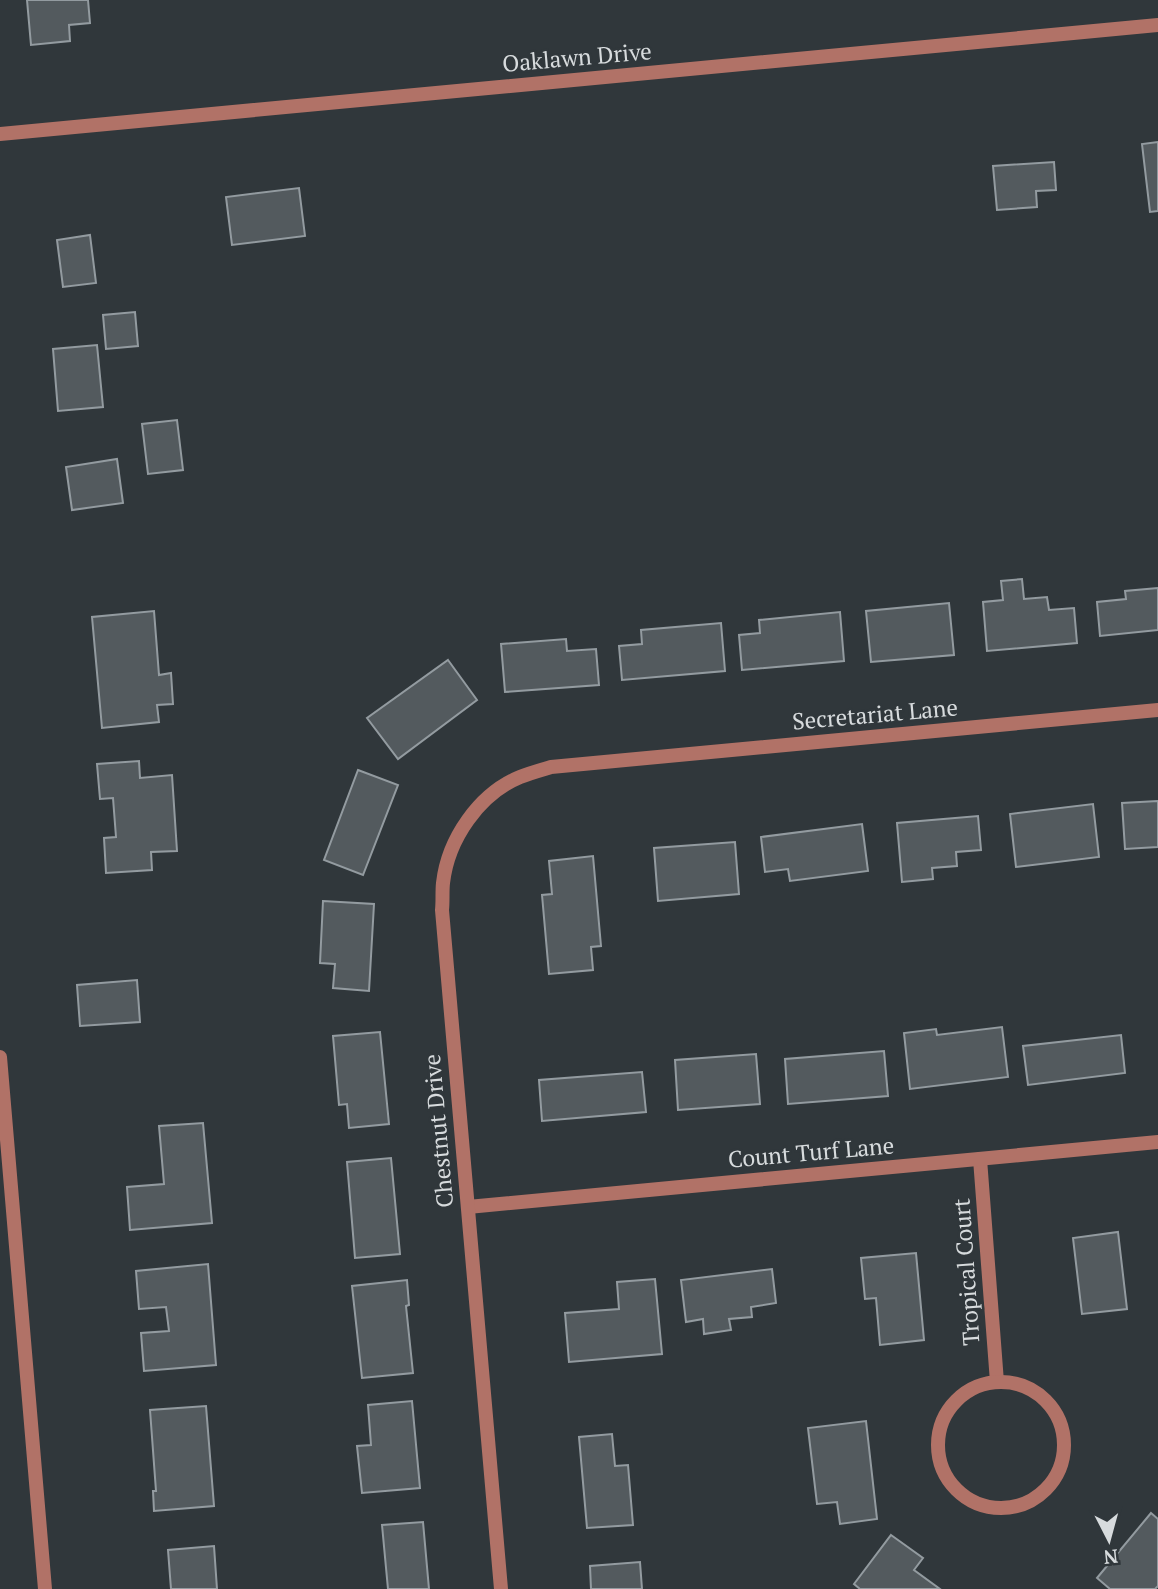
<svg xmlns="http://www.w3.org/2000/svg" width="1158" height="1589" viewBox="0 0 1158 1589" font-family="'PT Serif',serif">
  <style>
    .building { fill: #535a5e; stroke: #939ba0; stroke-width: 2 }
    .lines { fill: none; stroke-linecap: round; stroke-linejoin: round }
    .street { stroke: #b17267; stroke-width: 14 }
    .labels { text-anchor: middle; dominant-baseline: central; stroke-width: 5; stroke-linejoin: round; paint-order: stroke }
    .street-label { font-size: 23px; fill: #d7dbdd; stroke: #30373b }
  </style>
  <rect width="100%" height="100%" fill="#30373b"/>
  <g class="building">
    <polygon points="27,0 88,0 90,23 69,25 70,41 31,45"/>
    <polygon points="1158,142 1158,211 1150,212 1142,144"/>
    <polygon points="1054,162 1056,190 1036,191 1037,207 997,210 993,166"/>
    <polygon points="299,188 305,236 232,245 226,197"/>
    <polygon points="90,235 96,283 63,287 57,240"/>
    <polygon points="135,312 138,346 106,349 103,315"/>
    <polygon points="97,345 103,407 58,411 53,349"/>
    <polygon points="177,420 183,470 148,474 142,424"/>
    <polygon points="117,459 123,503 72,510 66,467"/>
    <polygon points="1022,579 1024,599 1047,597 1049,610 1074,608 1077,643 987,651 983,602 1003,600 1001,581"/>
    <polygon points="1158,588 1158,630 1100,636 1097,602 1126,599 1125,591"/>
    <polygon points="949,603 954,655 871,662 866,611"/>
    <polygon points="154,611 159,675 171,673 173,704 157,705 159,722 102,728 92,617"/>
    <polygon points="840,612 844,661 742,670 739,635 760,633 759,620"/>
    <polygon points="721,623 725,671 622,680 619,646 642,644 641,630"/>
    <polygon points="566,639 567,651 596,649 599,685 505,692 501,644"/>
    <polygon points="448,660 477,700 398,759 367,718"/>
    <polygon points="139,761 140,778 172,775 177,851 151,852 152,870 106,873 104,838 116,837 113,798 100,799 97,764"/>
    <polygon points="358,770 398,785 363,875 324,860"/>
    <polygon points="1158,801 1158,847 1125,849 1122,803"/>
    <polygon points="1093,804 1099,857 1016,867 1010,814"/>
    <polygon points="978,816 981,850 956,852 957,866 932,868 933,879 902,882 897,823"/>
    <polygon points="862,824 868,871 790,881 788,869 765,872 761,837"/>
    <polygon points="735,842 739,894 658,901 654,848"/>
    <polygon points="593,856 601,946 591,947 593,970 549,974 542,895 552,894 549,861"/>
    <polygon points="323,901 374,904 369,991 333,988 335,964 320,963"/>
    <polygon points="137,980 140,1022 80,1026 77,985"/>
    <polygon points="1002,1027 1008,1077 910,1089 904,1033 936,1029 937,1035"/>
    <polygon points="380,1032 389,1124 349,1128 347,1104 339,1105 333,1036"/>
    <polygon points="1121,1035 1125,1073 1028,1085 1023,1046"/>
    <polygon points="884,1051 888,1096 788,1104 785,1059"/>
    <polygon points="756,1054 760,1104 678,1110 675,1060"/>
    <polygon points="642,1072 646,1112 542,1121 539,1080"/>
    <polygon points="203,1123 212,1223 130,1230 127,1187 164,1184 159,1126"/>
    <polygon points="391,1158 400,1254 355,1258 347,1162"/>
    <polygon points="1118,1232 1127,1309 1082,1314 1073,1238"/>
    <polygon points="916,1253 924,1340 880,1345 876,1298 865,1299 861,1258"/>
    <polygon points="208,1264 216,1365 144,1371 141,1333 169,1331 166,1307 139,1309 136,1271"/>
    <polygon points="772,1269 776,1303 751,1307 752,1317 729,1319 731,1330 704,1334 703,1319 686,1322 681,1280"/>
    <polygon points="655,1279 662,1354 569,1362 565,1313 619,1309 617,1282"/>
    <polygon points="407,1280 409,1305 406,1306 413,1373 362,1378 352,1286"/>
    <polygon points="412,1401 420,1488 362,1493 357,1446 371,1445 368,1405"/>
    <polygon points="206,1406 214,1506 154,1511 153,1491 156,1491 150,1410"/>
    <polygon points="866,1421 877,1519 840,1524 837,1502 817,1504 808,1428"/>
    <polygon points="612,1434 615,1466 628,1465 633,1525 587,1528 579,1437"/>
    <polygon points="1151,1513 1158,1519 1158,1586 1155,1589 1110,1589 1097,1578"/>
    <polygon points="423,1522 429,1589 388,1589 382,1525"/>
    <polygon points="891,1535 923,1558 914,1570 940,1589 860,1589 854,1584"/>
    <polygon points="214,1546 217,1589 171,1589 168,1550"/>
    <polygon points="640,1562 642,1589 591,1589 590,1566"/>
  </g>
  <g class="lines">
    <g class="street">
      <polyline points="0,134 1158,25"/>
      <polyline points="0,1057 45,1589"/>
      <polyline points="980,1159 997,1382"/>
      <polyline points="468,1207 1158,1142"/>
      <circle cx="1001" cy="1445" r="63"/>
      <path d="M501,1589L442,910C443,901 442,892 443,883C448,839 479,794 520,777C530,773 541,770 551,767L1158,710"/>
    </g>
  </g>
  <g class="labels">
    <g class="street-label">
      <text transform="translate(577 57) rotate(-5)">Oaklawn Drive</text>
      <text transform="translate(875 714) rotate(-5)">Secretariat Lane</text>
      <text transform="translate(438 1131) rotate(-95)">Chestnut Drive</text>
      <text transform="translate(811 1152) rotate(-5)">Count Turf Lane</text>
      <text transform="translate(966 1272) rotate(-94)">Tropical Court</text>
    </g>
  </g>
  <g transform="translate(1109 1540) rotate(174)" stroke="#30373b" stroke-width="5" paint-order="stroke">
  <path d="M0-5L12 26L0 18L-12 26Z" fill="#d7dbdd"/>
  <text y="-10" font-size="19" font-weight="bold" text-anchor="middle" fill="#d7dbdd">N</text>
  </g>
</svg>
